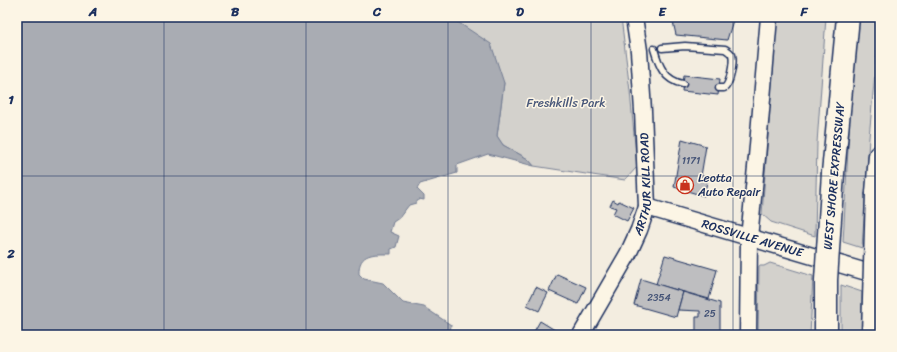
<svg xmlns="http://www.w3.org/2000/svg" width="897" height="352" viewBox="0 0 897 352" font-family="Sriracha,sans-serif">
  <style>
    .green { fill: #d3d1cc; stroke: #778095 }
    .water { fill: #a9acb3; stroke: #707a91 }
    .building { fill: #bebec0; stroke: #1b2f5e }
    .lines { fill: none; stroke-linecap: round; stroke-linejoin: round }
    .service-casing { stroke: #1b2f5e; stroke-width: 9 }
    .tertiary-casing { stroke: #1b2f5e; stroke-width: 19 }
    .motorway-casing { stroke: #1b2f5e; stroke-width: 25 }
    .service { stroke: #fcf5e5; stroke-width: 6 }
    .tertiary { stroke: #fcf5e5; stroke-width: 16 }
    .motorway { stroke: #fcf5e5; stroke-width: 22 }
    .motorway-bridge-casing { stroke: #1b2f5e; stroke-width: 25; stroke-linecap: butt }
    .motorway-bridge { stroke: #fcf5e5; stroke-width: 22 }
    .grid { fill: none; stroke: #1b2f5e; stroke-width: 1; stroke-opacity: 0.55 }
    .labels { text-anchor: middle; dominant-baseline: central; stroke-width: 3; stroke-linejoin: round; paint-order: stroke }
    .number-label { font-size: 10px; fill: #445376 }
    .park-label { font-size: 12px; fill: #49587a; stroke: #fcf5e5 }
    .street-label { font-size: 12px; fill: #1b2f5e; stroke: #fcf5e5 }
    .poi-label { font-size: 12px; fill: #1b2f5e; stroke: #fcf5e5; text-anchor: start }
    .neatline { fill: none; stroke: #1b2f5e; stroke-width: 1.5 }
    .grid-label { font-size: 13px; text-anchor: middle; font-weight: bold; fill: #1b2f5e }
  </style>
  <rect width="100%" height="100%" fill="#f3ede0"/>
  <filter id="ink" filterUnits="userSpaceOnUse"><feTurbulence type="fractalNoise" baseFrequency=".025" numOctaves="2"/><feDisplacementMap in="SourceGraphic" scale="8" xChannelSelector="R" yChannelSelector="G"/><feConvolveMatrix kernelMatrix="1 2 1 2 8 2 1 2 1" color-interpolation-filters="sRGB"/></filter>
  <g filter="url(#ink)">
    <g class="green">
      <polygon points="453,17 621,17 630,91 637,167 625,180 534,166 528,159 503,145 497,136 504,83"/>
      <polygon points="777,17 826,17 817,143 815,236 771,222 762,214"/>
      <polygon points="858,17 880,17 869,138 862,248 843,242 852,76"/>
      <polygon points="770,263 813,276 810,335 758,335 759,266 764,266"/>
      <polygon points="841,285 862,292 862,335 841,335"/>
    </g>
    <path class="water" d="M17,17H453V19L491,44L504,83L497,136L503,145L528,159L534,166L488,154L457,165V173L420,184L417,189L424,196V200L419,199L416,203L409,205L399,218L393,222L390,232L399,236L396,247L391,249V254C375,254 358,252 359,274L364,279L383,283L403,303L424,307L451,325L450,335H17Z"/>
    <g class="building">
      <polygon points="672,17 734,17 727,40 676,35"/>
      <polygon points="684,75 720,79 718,95 682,91"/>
      <polygon points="682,139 706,146 701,176 708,177 704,196 674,187"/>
      <polygon points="613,200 618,203 619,201 634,208 627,221 613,214 616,208 610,206"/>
      <polygon points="665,255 717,270 709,299 656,284"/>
      <polygon points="557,274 586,287 578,304 549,291"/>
      <polygon points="641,279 683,292 676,317 634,305"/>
      <polygon points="536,287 548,293 539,311 527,305"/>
      <polygon points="683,292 720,303 720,335 693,335 693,331 696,331 696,317 700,317 700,311 678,310"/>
      <polygon points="540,321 563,335 532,335"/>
    </g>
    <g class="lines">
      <g class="service-casing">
        <g id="service">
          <path d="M662,48L685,46L725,49C728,51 730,52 732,55C734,62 730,85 724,88H719"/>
          <path d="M654,49C659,66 664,80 683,84"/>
        </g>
      </g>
      <g class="tertiary-casing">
        <g id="tertiary">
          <path id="s1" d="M647,207L880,276"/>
          <path id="s2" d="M581,335L628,254L639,230L647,207L643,111L639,51L634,17"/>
          <polyline points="748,335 749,238 757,157 769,17"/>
        </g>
      </g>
      <g class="motorway-casing">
        <g id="motorway">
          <polyline points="833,173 848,17"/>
          <polyline points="877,193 880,156"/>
        </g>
      </g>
      <use href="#service" class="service"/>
      <use href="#tertiary" class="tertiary"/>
      <use href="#motorway" class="motorway"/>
      <g class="motorway-bridge-casing">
        <g id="motorway-bridge">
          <polyline points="826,335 826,280 833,173"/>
          <polyline points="873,335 877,193"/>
        </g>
      </g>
      <use href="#motorway-bridge" class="motorway-bridge"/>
    </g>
  </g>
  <path class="grid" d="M164,17V335M306,17V335M448,17V335M591,17V335M733,17V335M17,176H880"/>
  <defs>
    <g id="shop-ring" transform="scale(0.9)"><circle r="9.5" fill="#fcf5e5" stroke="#c8321e" stroke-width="1.5"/><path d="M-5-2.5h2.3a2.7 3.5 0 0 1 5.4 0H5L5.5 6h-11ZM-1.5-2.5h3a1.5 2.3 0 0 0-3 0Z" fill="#c8321e"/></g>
  </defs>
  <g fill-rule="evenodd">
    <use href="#shop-ring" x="685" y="185"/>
  </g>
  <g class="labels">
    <g class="number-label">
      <text x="691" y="161">1171</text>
      <text x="659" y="298">2354</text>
      <text x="710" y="314">25</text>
    </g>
    <g class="park-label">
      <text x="566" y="103">Freshkills Park</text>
    </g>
    <g class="street-label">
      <text transform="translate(834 176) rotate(-85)">WEST SHORE EXPRESSWAY</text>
      <text stroke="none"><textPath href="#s2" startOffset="167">ARTHUR KILL ROAD</textPath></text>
      <text stroke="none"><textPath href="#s1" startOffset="110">ROSSVILLE AVENUE</textPath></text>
    </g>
    <g class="poi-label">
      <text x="698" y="178">Leotta<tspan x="698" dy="14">Auto Repair</tspan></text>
    </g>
  </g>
  <rect width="897" height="352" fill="none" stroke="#fcf5e5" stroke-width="44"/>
  <rect x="22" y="22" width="853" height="308" class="neatline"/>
  <g class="grid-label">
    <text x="93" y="16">A</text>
    <text x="235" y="16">B</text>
    <text x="377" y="16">C</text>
    <text x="520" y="16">D</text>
    <text x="662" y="16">E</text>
    <text x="804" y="16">F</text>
    <text x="11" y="104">1</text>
    <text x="11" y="258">2</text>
  </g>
</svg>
